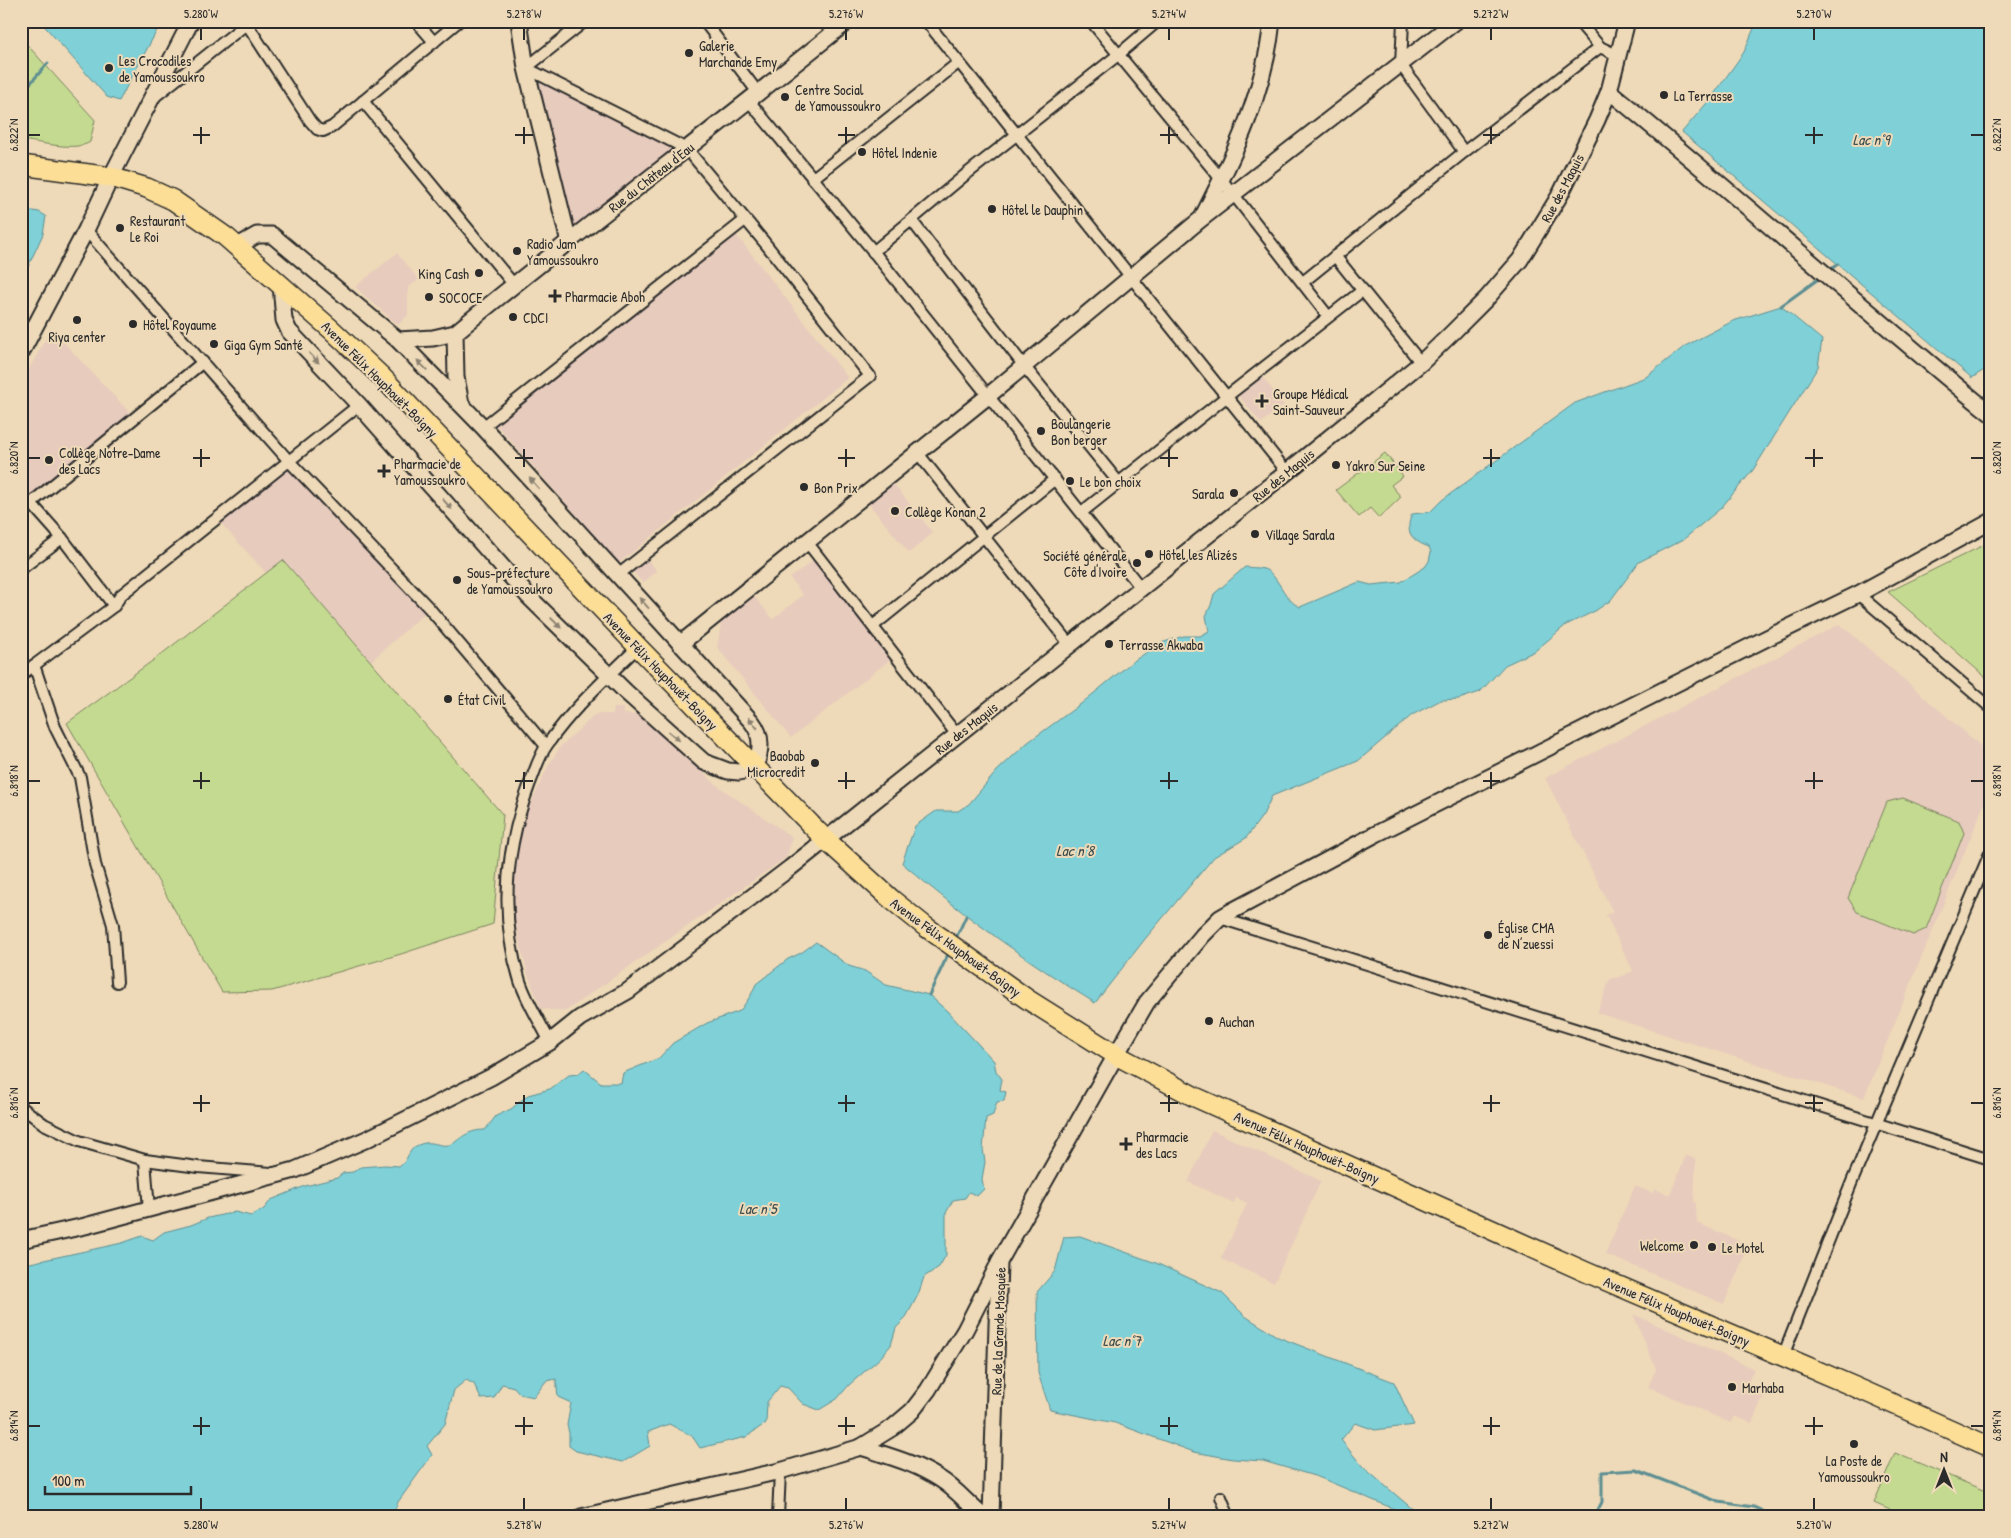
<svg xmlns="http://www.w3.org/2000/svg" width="2011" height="1538" viewBox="0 0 2011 1538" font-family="'Patrick Hand',sans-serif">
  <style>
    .built { fill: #e7cbbd }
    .green { fill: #c4da90; stroke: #78825e }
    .water { fill: #7fd0d7; stroke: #5d8e92 }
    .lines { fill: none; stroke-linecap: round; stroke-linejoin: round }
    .stream { stroke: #5d8e92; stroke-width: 3 }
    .street-casing { stroke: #2b2b2b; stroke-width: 14 }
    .secondary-casing { stroke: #2b2b2b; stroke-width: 19 }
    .highway-casing { stroke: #2b2b2b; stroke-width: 22 }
    .street { stroke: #eedab8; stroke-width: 10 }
    .secondary { stroke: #eedab8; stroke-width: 15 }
    .highway { stroke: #fcde96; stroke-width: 19 }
    .oneway { fill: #8c8272 }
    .ticks { fill: none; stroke: #2b2b2b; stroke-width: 2 }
    .poi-dot { fill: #2b2b2b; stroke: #eedab8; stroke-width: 2 }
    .labels { text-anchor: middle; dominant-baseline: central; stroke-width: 4; stroke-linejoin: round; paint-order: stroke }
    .poi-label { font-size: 14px; fill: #2b2b2b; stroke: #eedab8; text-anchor: start }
    .street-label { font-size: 14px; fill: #2b2b2b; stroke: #eedab8 }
    .water-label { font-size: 15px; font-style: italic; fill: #3c4c4d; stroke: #eedab8 }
    .neatline { fill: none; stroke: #2b2b2b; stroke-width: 2 }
    .ticks-label { font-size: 12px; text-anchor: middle; fill: #2b2b2b }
  </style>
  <rect width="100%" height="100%" fill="#eedab8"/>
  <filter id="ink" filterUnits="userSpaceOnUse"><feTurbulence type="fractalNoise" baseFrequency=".02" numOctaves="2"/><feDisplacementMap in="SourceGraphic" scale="10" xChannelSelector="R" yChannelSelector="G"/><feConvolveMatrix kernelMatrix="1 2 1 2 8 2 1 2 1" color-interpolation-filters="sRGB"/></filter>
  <g filter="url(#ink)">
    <g class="built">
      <polygon points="535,78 681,148 570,234"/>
      <polygon points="735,233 848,378 619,563 493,421"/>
      <polygon points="397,253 419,280 408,287 408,315 398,325 355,287"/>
      <polygon points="51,329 132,415 21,504 21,384"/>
      <polygon points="1262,376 1284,405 1261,423 1238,395"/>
      <polygon points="289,461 426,612 370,662 283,560 266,573 216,518"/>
      <polygon points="893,483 933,533 909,553 868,503"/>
      <polygon points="648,560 657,571 643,583 633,572"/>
      <polygon points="814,560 891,659 791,738 717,647 722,618 752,594 773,619 803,595 790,578"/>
      <polygon points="1840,624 1990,754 1990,790 1864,1098 1597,1013 1610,979 1620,977 1633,971 1606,915 1613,912 1545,778"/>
      <polygon points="614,708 623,708 623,714 639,715 718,786 792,837 787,857 580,1001 566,1011 541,1009 528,974 518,937 513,904 518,843 528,810 548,766 561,746 596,714 613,714"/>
      <polygon points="1212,1130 1321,1181 1274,1283 1221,1259 1247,1203 1236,1198 1234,1203 1188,1182"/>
      <polygon points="1686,1155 1696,1160 1694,1201 1696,1203 1697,1223 1749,1245 1724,1304 1605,1254 1635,1186 1653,1193 1655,1189 1670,1195"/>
      <polygon points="1633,1314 1754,1369 1745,1389 1763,1397 1752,1423 1734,1416 1731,1423 1648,1387 1656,1369"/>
    </g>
    <g class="green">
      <path d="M21,38L95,120L90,142C76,152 39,142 21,140Z"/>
      <polygon points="1385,453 1403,476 1391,485 1401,497 1379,518 1370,508 1359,517 1336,490"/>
      <polygon points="1990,542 1990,681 1888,592"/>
      <polygon points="283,560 503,815 493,924 401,954 272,991 222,992 67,723 159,656"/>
      <polygon points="1903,798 1959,821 1964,833 1926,929 1913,935 1857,912 1848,898 1887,802"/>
      <polygon points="1895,1453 1990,1493 1990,1517 1906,1517 1874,1503"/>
    </g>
    <g class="water">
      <polygon points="40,21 162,21 119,101 107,97"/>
      <polygon points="1757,21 1990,21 1990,366 1972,378 1682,132 1712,97 1744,52"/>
      <polygon points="21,209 39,212 46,216 43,234 21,282"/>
      <path d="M1781,306L1822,340L1818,367L1753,470L1721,508L1684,539L1639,562L1610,601L1595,611L1566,625L1535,651L1505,665L1480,692L1459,699L1441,700L1412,715L1358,761L1272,796L1263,815L1246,838L1214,857L1145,939L1095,1003C1027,961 962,915 902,863L915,826L936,811H958L969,804L997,771L1027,743L1082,703L1132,662L1161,643L1184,636H1200L1209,631L1206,616L1211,605L1214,594L1245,567C1252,568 1262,567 1268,571C1281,581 1284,600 1300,607L1359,582L1371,585L1401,582L1425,567L1429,561L1431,552L1429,547C1412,541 1404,532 1412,514L1430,512L1442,500L1575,403L1646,377L1685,346L1733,321Z"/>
      <path d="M816,942L849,966L865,971L886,985L929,995L947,1011L994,1061L996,1071L1002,1079L1000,1090L1006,1092L1004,1101L997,1102L993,1115L986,1118L983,1149L985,1162L982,1179L984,1189L977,1196L969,1192L965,1198L953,1200L946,1213V1255L939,1267L924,1277L918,1295L905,1319L896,1328L891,1345L880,1358L849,1385L837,1399L819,1410L803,1404L788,1388L780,1386L767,1402L766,1423L746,1437L700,1448L692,1436L669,1424L648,1432L650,1446L623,1462L576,1451L569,1446V1433L567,1425L571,1403L558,1397L556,1379L546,1381L534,1397L520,1394L514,1387L502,1384L494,1398L481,1399L474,1384L466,1380L454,1390L445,1424L427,1446L432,1455L398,1502L392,1517H21V1265L122,1243L142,1236L153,1240L164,1232L191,1225L208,1218L235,1212L251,1216L264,1209L271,1200L305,1186L337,1178L343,1173L353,1172L361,1167L385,1165L400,1166C408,1161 408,1149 418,1145C432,1139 438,1147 449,1145C454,1144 457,1140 462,1137C469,1132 476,1130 485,1130L496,1116L511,1109L528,1095L550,1089L569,1075L578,1074L584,1069L601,1083H621L623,1073L659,1058L673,1043L707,1023L740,1011L751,995L756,984L788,959L801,953Z"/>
      <polygon points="1080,1236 1156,1263 1222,1293 1245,1316 1278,1337 1394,1382 1414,1425 1375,1430 1355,1423 1341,1440 1363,1467 1422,1517 1399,1511 1318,1477 1263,1461 1233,1459 1194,1452 1115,1423 1050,1410 1038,1373 1037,1292 1055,1271 1064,1237"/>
    </g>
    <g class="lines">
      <g class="stream">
        <polyline points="21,94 48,63"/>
        <polyline points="1828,271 1838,264"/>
        <polyline points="1781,306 1821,277"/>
        <polyline points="955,940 966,916"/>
        <polyline points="929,995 950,950"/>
        <polyline points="1594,1517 1602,1502 1602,1472 1636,1470 1719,1502 1754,1507 1776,1517"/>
      </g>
      <g class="street-casing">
        <g id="street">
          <polyline points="245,21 310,121 317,129 323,131 332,127 459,21"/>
          <polyline points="416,21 434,42"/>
          <polyline points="585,21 526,68 687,149 765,243 870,376 618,575"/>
          <polyline points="704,21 759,94"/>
          <polyline points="926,21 1287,472"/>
          <polyline points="1091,21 1234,195 1328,316"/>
          <polyline points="1403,21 1401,65 1464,152"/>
          <polyline points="1578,21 1600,47 1619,56"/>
          <polyline points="153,98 250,21"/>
          <polyline points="363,101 514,285"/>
          <polyline points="749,101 869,246 1141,588"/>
          <polyline points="812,179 958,63"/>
          <polyline points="912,221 1024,366 1119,483"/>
          <polyline points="86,230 289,461 429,608 546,746"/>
          <polyline points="873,252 964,176 1118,55 1158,21"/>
          <polyline points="1335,256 1421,363"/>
          <polyline points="1303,282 1464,152 1600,47"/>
          <polyline points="483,427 745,220"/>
          <polyline points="917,452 1070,645"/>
          <polyline points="1082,512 1226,397 1363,290"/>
          <polyline points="807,542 957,735"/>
          <polyline points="21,569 62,538"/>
          <polyline points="1858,594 1990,707"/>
          <polyline points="114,606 62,538 31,503 203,362"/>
          <polyline points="873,626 1055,479"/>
          <polyline points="34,665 55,727 80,777 95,864 113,925 117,982"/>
          <polyline points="21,675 114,606 121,595 359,405"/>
          <polyline points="1220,918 1990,1159"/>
          <path d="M550,1042C540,1022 527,1002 520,981C499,915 506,847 530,783C535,771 539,756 547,745C572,709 606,678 638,647"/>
          <polyline points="21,1107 44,1124 79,1141 145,1160 198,1167 271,1173"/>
          <polyline points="145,1160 149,1209"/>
          <polyline points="1783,1356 1851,1184 1990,853"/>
          <polyline points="1221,1497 1229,1517"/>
          <polyline points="778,1517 780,1471"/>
        </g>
      </g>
      <g class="secondary-casing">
        <g id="secondary">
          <polyline points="519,21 526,68 569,242"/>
          <path d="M1609,91C1738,196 1861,308 1990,413"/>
          <path d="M1203,216C1235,154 1265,91 1272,21"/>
          <path d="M236,247L257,235H272L398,340L483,427L752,722C764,737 760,752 756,769L739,772L728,771L704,762L626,692L529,597L359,405L289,331L284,320L281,285"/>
          <polyline points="455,333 456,377 461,404"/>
          <path d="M398,340L433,338L455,333C583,227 718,127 848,21"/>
          <polyline points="21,353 86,230 111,177 191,21"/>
          <polyline points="680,644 988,396 1201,219 1456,21"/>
          <polyline points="21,1240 85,1226 295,1170 367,1139 491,1077 550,1042 580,1018 628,991 790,868 1287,472 1421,363 1453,332 1487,298 1520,260 1560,195 1597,120 1609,91 1627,21"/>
          <path d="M861,1447C888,1456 916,1463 940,1479C955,1488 969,1505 984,1517"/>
          <polyline points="581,1517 780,1471 861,1447 892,1428 912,1411 928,1390 965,1330 997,1267"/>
          <polyline points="991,1517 999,1262 1116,1055 1147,1002 1203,935 1220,918 1232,911 1376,834 1767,638 1858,594 1990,522"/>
        </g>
      </g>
      <g class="highway-casing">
        <polyline id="highway" points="21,165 111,177 147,188 173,200 226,237 332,330 382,377 638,647 825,839 891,899 926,927 1027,999 1116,1055 1195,1097 1586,1272 1855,1387 1990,1447"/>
      </g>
      <use href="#street" class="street"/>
      <use href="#secondary" class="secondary"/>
      <use href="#highway" class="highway"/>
    </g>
    <defs><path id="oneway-solid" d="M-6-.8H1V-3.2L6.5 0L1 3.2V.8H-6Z" transform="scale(1.25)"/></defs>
    <g class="oneway">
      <use href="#oneway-solid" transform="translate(314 358) rotate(46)"/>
      <use href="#oneway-solid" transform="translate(422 365) rotate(-134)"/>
      <use href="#oneway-solid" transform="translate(534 483) rotate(-132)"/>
      <use href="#oneway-solid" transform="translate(447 504) rotate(48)"/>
      <use href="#oneway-solid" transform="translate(644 603) rotate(-132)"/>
      <use href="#oneway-solid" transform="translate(556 623) rotate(45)"/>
      <use href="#oneway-solid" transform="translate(753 723) rotate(-130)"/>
      <use href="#oneway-solid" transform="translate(674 736) rotate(40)"/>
    </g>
  </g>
  <path class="ticks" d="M201,28V40M524,28V40M846,28V40M1169,28V40M1491,28V40M1814,28V40M201,127V144M524,127V144M846,127V144M1169,127V144M1491,127V144M1814,127V144M28,135H40M193,135H210M515,135H533M838,135H855M1160,135H1178M1483,135H1500M1805,135H1823M1971,135H1984M201,449V467M524,449V467M846,449V467M1169,449V467M1491,449V467M1814,449V467M28,458H40M193,458H210M515,458H533M838,458H855M1160,458H1178M1483,458H1500M1805,458H1823M1971,458H1984M201,772V789M524,772V789M846,772V789M1169,772V789M1491,772V789M1814,772V789M28,781H40M193,781H210M515,781H533M838,781H855M1160,781H1178M1483,781H1500M1805,781H1823M1971,781H1984M201,1095V1112M524,1095V1112M846,1095V1112M1169,1095V1112M1491,1095V1112M1814,1095V1112M28,1103H40M193,1103H210M515,1103H533M838,1103H855M1160,1103H1178M1483,1103H1500M1805,1103H1823M1971,1103H1984M201,1417V1435M524,1417V1435M846,1417V1435M1169,1417V1435M1491,1417V1435M1814,1417V1435M28,1426H40M193,1426H210M515,1426H533M838,1426H855M1160,1426H1178M1483,1426H1500M1805,1426H1823M1971,1426H1984M201,1498V1510M524,1498V1510M846,1498V1510M1169,1498V1510M1491,1498V1510M1814,1498V1510"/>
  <g class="poi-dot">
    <circle cx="689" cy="53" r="5"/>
    <circle cx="109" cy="68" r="5"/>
    <circle cx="1664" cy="95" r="5"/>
    <circle cx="785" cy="97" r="5"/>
    <circle cx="862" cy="152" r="5"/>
    <circle cx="992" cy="209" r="5"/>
    <circle cx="120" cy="228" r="5"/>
    <circle cx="517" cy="251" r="5"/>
    <circle cx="479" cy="273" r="5"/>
    <path d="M552.5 288.5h5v5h5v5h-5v5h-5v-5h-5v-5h5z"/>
    <circle cx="429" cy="297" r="5"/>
    <circle cx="513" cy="317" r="5"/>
    <circle cx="77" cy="320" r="5"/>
    <circle cx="133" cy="324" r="5"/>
    <circle cx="214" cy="344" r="5"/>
    <path d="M1259.5 393.5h5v5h5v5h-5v5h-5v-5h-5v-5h5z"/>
    <circle cx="1041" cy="431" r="5"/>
    <circle cx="49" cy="460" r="5"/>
    <circle cx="1336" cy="465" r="5"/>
    <path d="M381.5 463.5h5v5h5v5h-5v5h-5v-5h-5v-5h5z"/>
    <circle cx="1070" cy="481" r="5"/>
    <circle cx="804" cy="487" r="5"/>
    <circle cx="1234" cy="493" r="5"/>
    <circle cx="895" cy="511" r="5"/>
    <circle cx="1255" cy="534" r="5"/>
    <circle cx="1149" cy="554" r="5"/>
    <circle cx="1137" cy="563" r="5"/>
    <circle cx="457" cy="580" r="5"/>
    <circle cx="1109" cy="644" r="5"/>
    <circle cx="448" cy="699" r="5"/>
    <circle cx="815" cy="763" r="5"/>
    <circle cx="1488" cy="935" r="5"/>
    <circle cx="1209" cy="1021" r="5"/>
    <path d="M1123.5 1136.5h5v5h5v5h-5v5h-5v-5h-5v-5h5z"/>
    <circle cx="1694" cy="1245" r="5"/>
    <circle cx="1712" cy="1247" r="5"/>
    <circle cx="1732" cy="1387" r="5"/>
    <circle cx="1854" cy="1444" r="5"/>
  </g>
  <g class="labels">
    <g class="poi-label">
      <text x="699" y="45">Galerie<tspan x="699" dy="16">Marchande Emy</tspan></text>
      <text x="119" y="60">Les Crocodiles<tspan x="119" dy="16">de Yamoussoukro</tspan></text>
      <text x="795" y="89">Centre Social<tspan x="795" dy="16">de Yamoussoukro</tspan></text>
      <text x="1674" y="95">La Terrasse</text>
      <text x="872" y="152">Hôtel Indenie</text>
      <text x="1002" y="209">Hôtel le Dauphin</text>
      <text x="130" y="220">Restaurant<tspan x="130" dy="16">Le Roi</tspan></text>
      <text x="527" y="243">Radio Jam<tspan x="527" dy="16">Yamoussoukro</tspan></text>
      <text x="469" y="273" text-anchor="end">King Cash</text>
      <text x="565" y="296">Pharmacie Aboh</text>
      <text x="439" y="297">SOCOCE</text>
      <text x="523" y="317">CDCI</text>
      <text x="143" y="324">Hôtel Royaume</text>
      <text x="77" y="336" text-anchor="middle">Riya center</text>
      <text x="224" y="344">Giga Gym Santé</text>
      <text x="1273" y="393">Groupe Médical<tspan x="1273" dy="16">Saint-Sauveur</tspan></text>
      <text x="1051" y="423">Boulangerie<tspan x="1051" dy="16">Bon berger</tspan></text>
      <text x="59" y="452">Collège Notre-Dame<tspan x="59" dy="16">des Lacs</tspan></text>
      <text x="394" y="463">Pharmacie de<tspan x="394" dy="16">Yamoussoukro</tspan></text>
      <text x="1346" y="465">Yakro Sur Seine</text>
      <text x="1080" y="481">Le bon choix</text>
      <text x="814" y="487">Bon Prix</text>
      <text x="1224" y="493" text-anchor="end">Sarala</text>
      <text x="905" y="511">Collège Konan 2</text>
      <text x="1265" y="534">Village Sarala</text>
      <text x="1159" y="554">Hôtel les Alizés</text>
      <text x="1127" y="555" text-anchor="end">Société générale<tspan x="1127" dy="16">Côte d'Ivoire</tspan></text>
      <text x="467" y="572">Sous-préfecture<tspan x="467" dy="16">de Yamoussoukro</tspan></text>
      <text x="1119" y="644">Terrasse Akwaba</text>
      <text x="458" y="699">État Civil</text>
      <text x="805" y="755" text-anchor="end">Baobab<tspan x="805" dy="16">Microcredit</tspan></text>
      <text x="1498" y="927">Église CMA<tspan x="1498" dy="16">de N’zuessi</tspan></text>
      <text x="1219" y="1021">Auchan</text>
      <text x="1136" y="1136">Pharmacie<tspan x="1136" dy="16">des Lacs</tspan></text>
      <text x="1684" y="1245" text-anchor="end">Welcome</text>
      <text x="1722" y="1247">Le Motel</text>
      <text x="1742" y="1387">Marhaba</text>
      <text x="1854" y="1460" text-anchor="middle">La Poste de<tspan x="1854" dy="16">Yamoussoukro</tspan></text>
    </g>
    <g class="street-label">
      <text transform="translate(651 177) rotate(-38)">Rue du Château d'Eau</text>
      <text transform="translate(1562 188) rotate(-62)">Rue des Maquis</text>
      <text transform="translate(380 379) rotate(45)">Avenue Félix Houphouët-Boigny</text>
      <text transform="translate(1283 475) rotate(-39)">Rue des Maquis</text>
      <text transform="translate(661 671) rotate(46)">Avenue Félix Houphouët-Boigny</text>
      <text transform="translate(966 728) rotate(-38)">Rue des Maquis</text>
      <text transform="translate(956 947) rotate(36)">Avenue Félix Houphouët-Boigny</text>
      <text transform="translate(1307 1147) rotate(24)">Avenue Félix Houphouët-Boigny</text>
      <text transform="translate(1677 1311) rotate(23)">Avenue Félix Houphouët-Boigny</text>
      <text transform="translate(998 1331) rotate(-88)">Rue de la Grande Mosquée</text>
    </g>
    <g class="water-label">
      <text x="1871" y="139">Lac n°9</text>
      <text x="1075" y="850">Lac n°8</text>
      <text x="758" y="1208">Lac n°5</text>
      <text x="1122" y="1340">Lac n°7</text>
    </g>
  </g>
  <rect width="2011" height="1538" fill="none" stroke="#eedab8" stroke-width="55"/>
  <g transform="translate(1944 1470)" stroke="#eedab8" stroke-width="4" paint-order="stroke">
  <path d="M0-4L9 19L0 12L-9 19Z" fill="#2b2b2b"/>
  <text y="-8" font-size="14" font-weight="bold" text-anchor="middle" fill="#2b2b2b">N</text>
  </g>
  <path d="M45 1486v8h146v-8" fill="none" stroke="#2b2b2b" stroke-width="2.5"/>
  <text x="52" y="1486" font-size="15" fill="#2b2b2b" stroke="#eedab8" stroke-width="4" paint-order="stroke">100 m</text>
  <rect x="28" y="28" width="1956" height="1482" class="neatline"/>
  <g class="ticks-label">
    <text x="201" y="18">5.280°W</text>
    <text x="524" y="18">5.278°W</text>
    <text x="846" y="18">5.276°W</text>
    <text x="1169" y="18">5.274°W</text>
    <text x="1491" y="18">5.272°W</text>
    <text x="1814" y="18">5.270°W</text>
    <text transform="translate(14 135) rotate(-90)" y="4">6.822°N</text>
    <text transform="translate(1997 135) rotate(-90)" y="4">6.822°N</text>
    <text transform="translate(14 458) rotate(-90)" y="4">6.820°N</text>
    <text transform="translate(1997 458) rotate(-90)" y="4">6.820°N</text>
    <text transform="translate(14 781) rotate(-90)" y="4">6.818°N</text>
    <text transform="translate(1997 781) rotate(-90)" y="4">6.818°N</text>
    <text transform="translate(14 1103) rotate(-90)" y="4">6.816°N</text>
    <text transform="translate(1997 1103) rotate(-90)" y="4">6.816°N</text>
    <text transform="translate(14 1426) rotate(-90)" y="4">6.814°N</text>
    <text transform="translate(1997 1426) rotate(-90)" y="4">6.814°N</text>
    <text x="201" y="1529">5.280°W</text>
    <text x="524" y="1529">5.278°W</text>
    <text x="846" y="1529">5.276°W</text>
    <text x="1169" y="1529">5.274°W</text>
    <text x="1491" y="1529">5.272°W</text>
    <text x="1814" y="1529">5.270°W</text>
  </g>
</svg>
